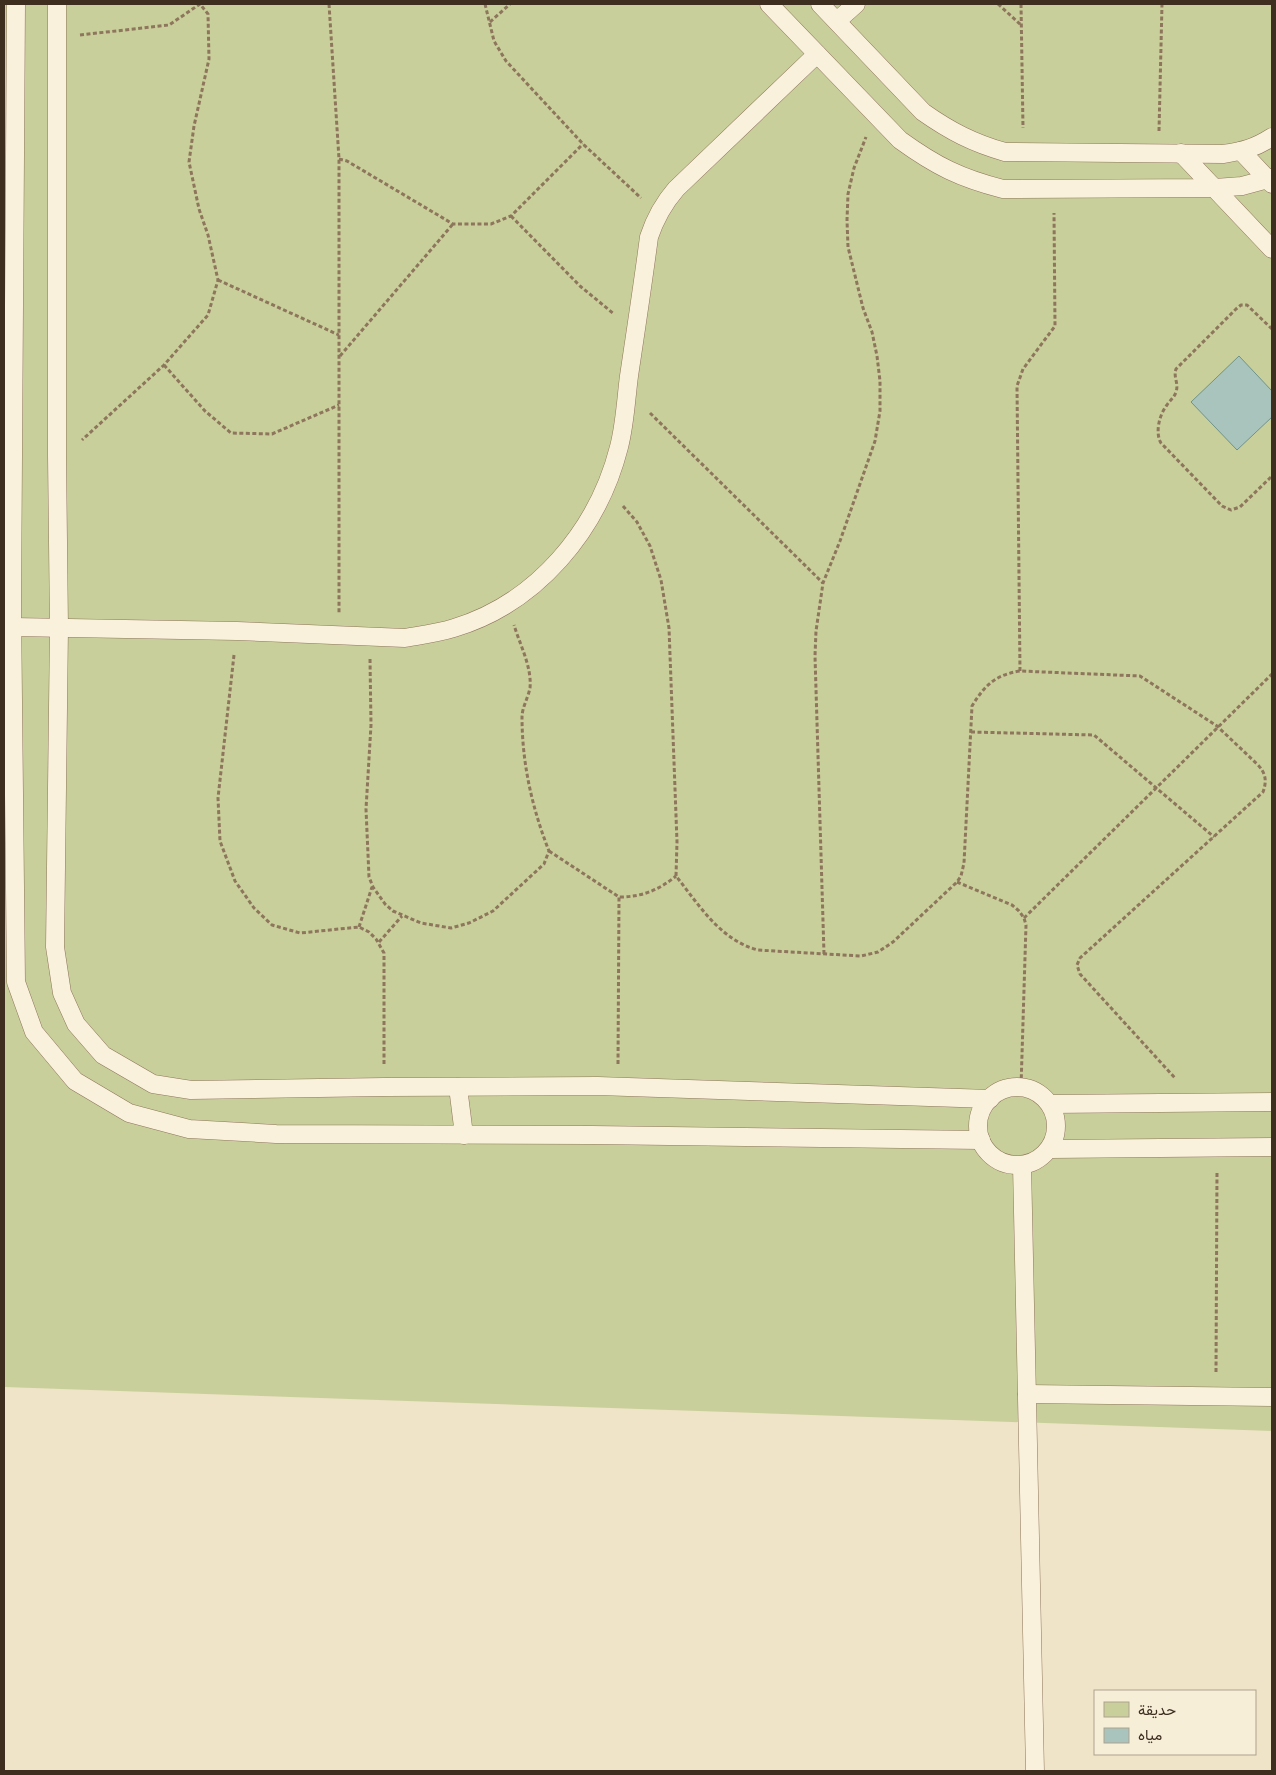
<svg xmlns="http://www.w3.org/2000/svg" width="1276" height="1775" viewBox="0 0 1276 1775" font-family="Lora,Vazirmatn,serif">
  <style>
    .green { fill: #c9cf9b }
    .water { fill: #a9c4bc; stroke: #6f938a }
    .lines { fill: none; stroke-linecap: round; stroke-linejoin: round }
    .lane-casing { stroke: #8d765c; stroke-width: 19 }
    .path { stroke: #8d765c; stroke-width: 3; stroke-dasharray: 4 2.5; stroke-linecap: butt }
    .lane { stroke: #faf1dc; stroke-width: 18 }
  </style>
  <rect width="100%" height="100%" fill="#f0e4c8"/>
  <polygon class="green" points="4,4 1272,4 1272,1431 4,1387"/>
  <polygon class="water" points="1239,356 1272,391 1272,417 1237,450 1191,402"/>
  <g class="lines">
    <g class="lane-casing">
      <g id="lane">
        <polyline points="16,4 12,607 16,982 34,1032 75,1081 129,1113 189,1129 276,1134 592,1135 981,1140"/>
        <polyline points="57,4 57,456 59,628 55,947 62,993 76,1024 103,1055 153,1084 191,1090 384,1087 598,1086 990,1099"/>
        <path d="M769,4L900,140C936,166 960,178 1003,189L1215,188L1242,186L1272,178"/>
        <path d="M820,4L923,112C950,131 973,143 1005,152L1223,154C1243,151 1255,148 1272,137"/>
        <polyline points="837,21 856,4"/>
        <polyline points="1241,151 1272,184"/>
        <polyline points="1181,153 1272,249"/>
        <path d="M13,627L237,631L405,638C422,635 438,633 454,628C537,603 598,530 619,447C625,424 626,399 629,376C636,329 643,283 649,237C655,219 663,204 676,189L817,54"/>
        <polyline points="458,1087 464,1135"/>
        <circle cx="1017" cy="1126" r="39"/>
        <polyline points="1050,1104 1272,1102"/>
        <polyline points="1050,1149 1272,1147"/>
        <polyline points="1022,1165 1035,1771"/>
        <polyline points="1027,1394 1272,1397"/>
      </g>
    </g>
    <g class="path">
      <polyline points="329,4 339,159 339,613"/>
      <polyline points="485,4 494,41 506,61 583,144 641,198"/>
      <polyline points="998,4 1021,25"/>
      <polyline points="1021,4 1023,128"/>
      <polyline points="490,22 510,4"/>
      <polyline points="80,35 169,25 200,4 208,14 209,59 194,126 189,162 199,209 208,235 218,280 208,315 164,365 82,440"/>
      <polyline points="1159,131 1162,4"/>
      <polyline points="339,159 347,161 453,224 491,224 511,216 583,144"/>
      <polyline points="511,216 580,286 614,314"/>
      <polyline points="218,280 339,335"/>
      <path d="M1272,329L1247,305H1241L1236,309L1176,369C1173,377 1179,383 1176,392C1174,398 1170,400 1167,405C1159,415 1155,433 1161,443L1222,506L1231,510L1240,507L1272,476"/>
      <polyline points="340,356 453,224"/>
      <polyline points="164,365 205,411 231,433 272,434 339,405"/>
      <polyline points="650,413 823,583"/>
      <path d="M623,506L637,522L650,546L661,580L669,628L677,842L676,876C699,905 720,940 758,950L861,956L878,952L893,942L957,882L961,876L964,863L972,706C985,685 995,675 1020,671L1140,676L1217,726L1257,764C1266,773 1267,781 1263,792L1080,958L1077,965L1080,974L1175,1078"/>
      <polyline points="234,655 218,798 220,841 235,881 254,908 272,925 300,933 359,927 369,932 376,939 384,953 384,1064"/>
      <path d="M370,659L371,725L366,809L369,877L373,887L385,904L393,911L421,923L451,928L469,923L493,911L544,864L549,851C532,808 522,763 522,717C522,708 528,698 530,688C532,667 520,645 514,625"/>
      <polyline points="1020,671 1017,386 1023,369 1055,326 1054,213"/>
      <polyline points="971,732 1094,735 1214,837"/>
      <path d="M549,851L619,897C642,897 659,890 676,876"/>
      <polyline points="957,882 1012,905 1019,911 1024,918 1026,925 1021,1087"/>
      <polyline points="1024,918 1272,674"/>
      <polyline points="359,927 372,887"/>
      <polyline points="379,942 402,916"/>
      <polyline points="824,954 815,656 816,631 823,583 840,541 875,441 880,411 880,381 877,356 872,332 863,308 848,247 847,220 848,194 854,168 866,137"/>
      <polyline points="618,1064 619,897"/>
      <polyline points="1216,1372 1217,1171"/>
    </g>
    <use href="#lane" class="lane"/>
  </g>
  <rect width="1276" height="1775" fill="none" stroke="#3d2e20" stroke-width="10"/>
  <rect x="1094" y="1690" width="162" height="65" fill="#f7eed8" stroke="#ada18e"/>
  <rect x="1104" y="1702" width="25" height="15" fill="#c9cf9b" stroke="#ada18e"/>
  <text x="1138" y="1715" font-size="15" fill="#3d2e20">حديقة</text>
  <rect x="1104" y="1728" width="25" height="15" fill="#a9c4bc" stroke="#ada18e"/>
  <text x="1138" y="1740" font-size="15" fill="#3d2e20">مياه</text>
</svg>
